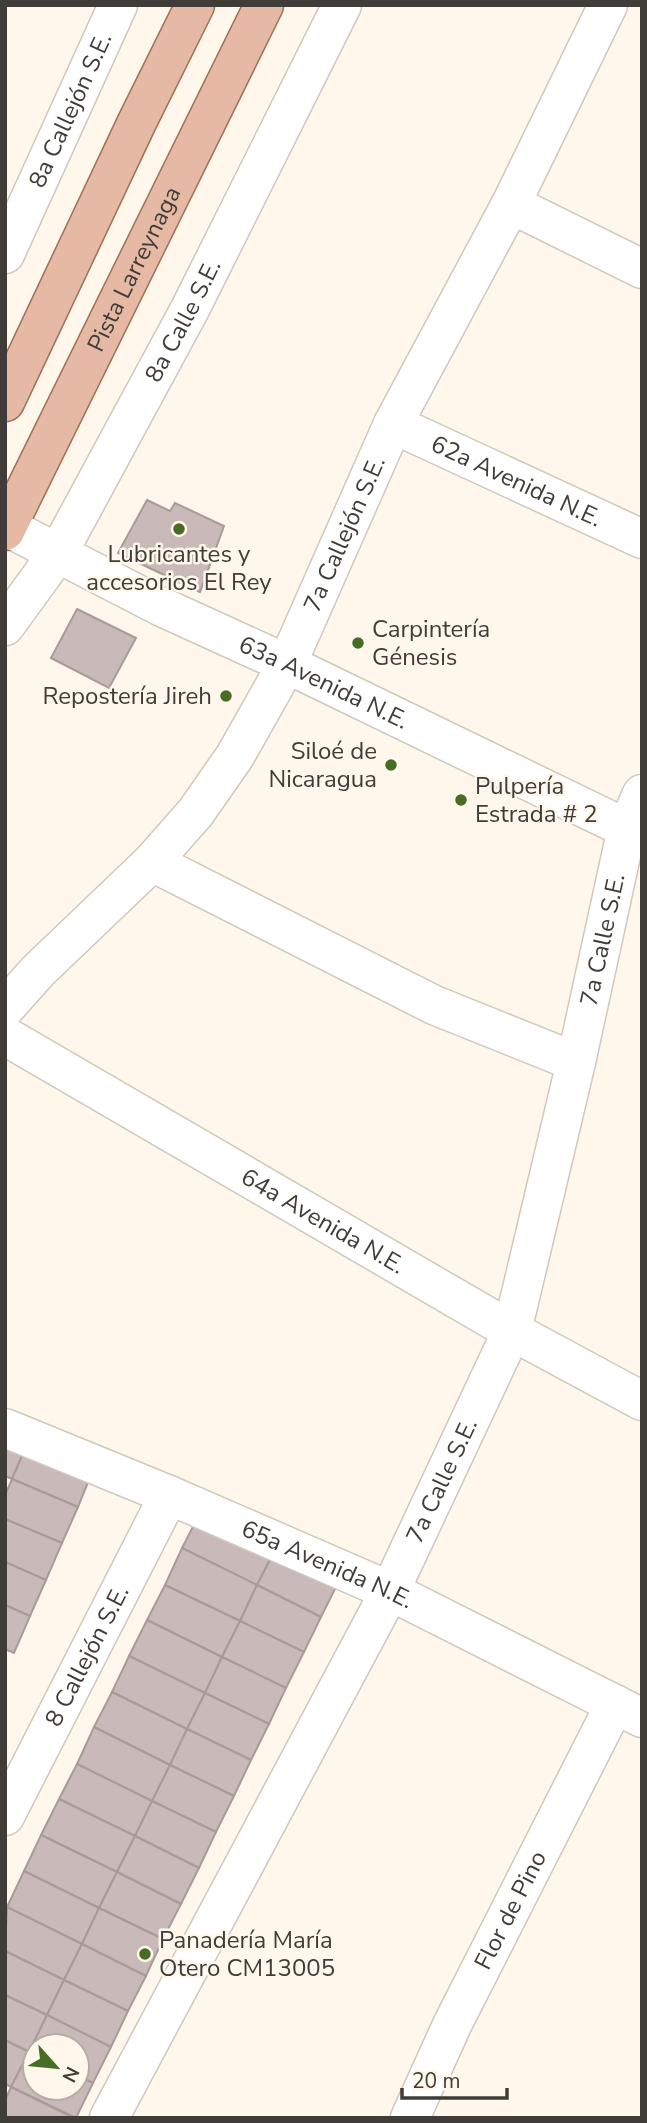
<svg xmlns="http://www.w3.org/2000/svg" width="647" height="2123" viewBox="0 0 647 2123" font-family="'Nunito Sans',sans-serif">
  <style>
    .building { fill: #c9b9b8; stroke: #a99a99; stroke-width: 2 }
    .lines { fill: none; stroke-linecap: round; stroke-linejoin: round }
    .minor-casing { stroke: #d0c8bd; stroke-width: 41 }
    .major-casing { stroke: #a06f57; stroke-width: 41 }
    .minor { stroke: #fff; stroke-width: 38 }
    .major { stroke: #e5b9a4; stroke-width: 38 }
    .poi-dot { fill: #476c26; stroke: #fff7eb; stroke-width: 2.5 }
    .labels { text-anchor: middle; dominant-baseline: central; stroke-width: 5; stroke-linejoin: round; paint-order: stroke }
    .street-label { font-size: 24px; fill: #403d38; stroke: #fff7eb }
    .poi-label { font-size: 24px; fill: #403d38; stroke: #fff7eb; text-anchor: start }
  </style>
  <rect width="100%" height="100%" fill="#fff7eb"/>
  <g class="building">
    <polygon points="147,500 170,511 175,503 224,526 200,592 118,553"/>
    <polygon points="77,609 136,638 109,688 51,658"/>
    <polygon points="5,1432 28,1442 12,1479 5,1476"/>
    <polygon points="28,1442 93,1470 78,1507 12,1479"/>
    <polygon points="12,1479 78,1507 62,1543 5,1519 5,1495"/>
    <polygon points="200,1513 275,1550 257,1585 182,1548"/>
    <polygon points="5,1519 62,1543 46,1580 5,1562"/>
    <polygon points="182,1548 257,1585 240,1621 165,1585"/>
    <polygon points="275,1550 339,1581 321,1617 257,1585"/>
    <polygon points="5,1562 46,1580 30,1616 5,1605"/>
    <polygon points="165,1585 240,1621 222,1657 147,1620"/>
    <polygon points="257,1585 321,1617 304,1652 240,1621"/>
    <polygon points="5,1605 30,1616 14,1653 5,1649"/>
    <polygon points="147,1620 222,1657 205,1693 129,1656"/>
    <polygon points="240,1621 304,1652 286,1688 222,1657"/>
    <polygon points="129,1656 205,1693 187,1729 112,1692"/>
    <polygon points="222,1657 286,1688 269,1724 205,1693"/>
    <polygon points="112,1692 187,1729 170,1765 94,1727"/>
    <polygon points="205,1693 269,1724 251,1760 187,1729"/>
    <polygon points="94,1727 170,1765 152,1801 77,1764"/>
    <polygon points="187,1729 251,1760 234,1796 170,1765"/>
    <polygon points="77,1764 152,1801 135,1836 59,1799"/>
    <polygon points="170,1765 234,1796 216,1832 152,1801"/>
    <polygon points="59,1799 135,1836 117,1872 41,1835"/>
    <polygon points="152,1801 216,1832 199,1868 135,1836"/>
    <polygon points="41,1835 117,1872 99,1908 24,1871"/>
    <polygon points="135,1836 199,1868 181,1904 117,1872"/>
    <polygon points="24,1871 99,1908 82,1944 7,1907"/>
    <polygon points="117,1872 181,1904 163,1939 99,1908"/>
    <polygon points="7,1907 82,1944 64,1980 5,1951"/>
    <polygon points="99,1908 163,1939 146,1976 82,1944"/>
    <polygon points="82,1944 146,1976 128,2011 64,1980"/>
    <polygon points="5,1951 64,1980 47,2015 5,1995"/>
    <polygon points="64,1980 128,2011 111,2047 47,2015"/>
    <polygon points="5,1995 47,2015 29,2052 5,2040"/>
    <polygon points="47,2015 111,2047 93,2083 77,2075 77,2046 35,2046 35,2055 29,2052"/>
    <polygon points="5,2040 29,2052 11,2087 5,2084"/>
    <polygon points="29,2052 35,2055 35,2088 77,2088 77,2075 93,2083 76,2118 11,2087"/>
    <polygon points="11,2087 74,2118 5,2118 5,2100"/>
  </g>
  <g class="lines">
    <g class="minor-casing">
      <g id="minor">
        <polyline points="511,204 642,269"/>
        <path id="s1" d="M5,254L118,5"/>
        <path id="s2" d="M393,424L642,539"/>
        <path id="s3" d="M5,526L162,607L287,664L642,836"/>
        <path id="s4" d="M5,626L58,553L190,309L342,5"/>
        <polyline points="152,862 434,1005 576,1062"/>
        <path id="s5" d="M5,1008L38,971L152,862L196,812L235,756L287,664L393,424L511,204L608,5"/>
        <path id="s6" d="M5,1036L512,1331L642,1401"/>
        <path id="s7" d="M5,1428L169,1495L390,1591L642,1718"/>
        <path id="s8" d="M5,1816L169,1495"/>
        <path id="s9" d="M109,2118L390,1591L512,1331L576,1062L627,828L642,794"/>
        <path id="s10" d="M410,2118L452,2025L615,1704"/>
      </g>
    </g>
    <g class="major-casing">
      <g id="major">
        <polyline points="5,402 137,122 195,5"/>
        <path id="s11" d="M5,531L264,5"/>
      </g>
    </g>
    <use href="#minor" class="minor"/>
    <use href="#major" class="major"/>
  </g>
  <g class="poi-dot">
    <circle cx="179" cy="529" r="7"/>
    <circle cx="358" cy="643" r="7"/>
    <circle cx="226" cy="696" r="7"/>
    <circle cx="391" cy="765" r="7"/>
    <circle cx="461" cy="800" r="7"/>
    <circle cx="145" cy="1954" r="7"/>
  </g>
  <g class="labels">
    <g class="street-label">
      <text stroke="none"><textPath href="#s1" startOffset="158">8a Callejón S.E.</textPath></text>
      <text stroke="none"><textPath href="#s11" startOffset="292">Pista Larreynaga</textPath></text>
      <text stroke="none"><textPath href="#s4" startOffset="354">8a Calle S.E.</textPath></text>
      <text stroke="none"><textPath href="#s2" startOffset="136">62a Avenida N.E.</textPath></text>
      <text stroke="none"><textPath href="#s5" startOffset="590">7a Callejón S.E.</textPath></text>
      <text stroke="none"><textPath href="#s3" startOffset="355">63a Avenida N.E.</textPath></text>
      <text stroke="none"><textPath href="#s9" startOffset="1286">7a Calle S.E.</textPath></text>
      <text stroke="none"><textPath href="#s6" startOffset="368">64a Avenida N.E.</textPath></text>
      <text stroke="none"><textPath href="#s9" startOffset="719">7a Calle S.E.</textPath></text>
      <text stroke="none"><textPath href="#s7" startOffset="350">65a Avenida N.E.</textPath></text>
      <text stroke="none"><textPath href="#s8" startOffset="180">8 Callejón S.E.</textPath></text>
      <text stroke="none"><textPath href="#s10" startOffset="231">Flor de Pino</textPath></text>
    </g>
    <g class="poi-label">
      <text x="179" y="554" text-anchor="middle">Lubricantes y<tspan x="179" dy="28">accesorios El Rey</tspan></text>
      <text x="372" y="629">Carpintería<tspan x="372" dy="28">Génesis</tspan></text>
      <text x="212" y="696" text-anchor="end">Repostería Jireh</text>
      <text x="377" y="751" text-anchor="end">Siloé de<tspan x="377" dy="28">Nicaragua</tspan></text>
      <text x="475" y="786">Pulpería<tspan x="475" dy="28">Estrada # 2</tspan></text>
      <text x="159" y="1940">Panadería María<tspan x="159" dy="28">Otero CM13005</tspan></text>
    </g>
  </g>
  <rect width="647" height="2123" fill="none" stroke="#403d38" stroke-width="14"/>
  <g transform="translate(56 2067) rotate(117)"><circle r="33" fill="#fff7eb" stroke="#b3ada3" stroke-width="2"/>
  <path d="M0-5L12 26L0 18L-12 26Z" fill="#476c26"/>
  <text y="-10" font-size="19" font-weight="bold" text-anchor="middle" fill="#403d38">N</text>
  </g>
  <path d="M402 2088v10h105v-10" fill="none" stroke="#403d38" stroke-width="3.5"/>
  <text x="412" y="2088" font-size="21" fill="#403d38" stroke="#fff7eb" stroke-width="5" paint-order="stroke">20 m</text>
</svg>
